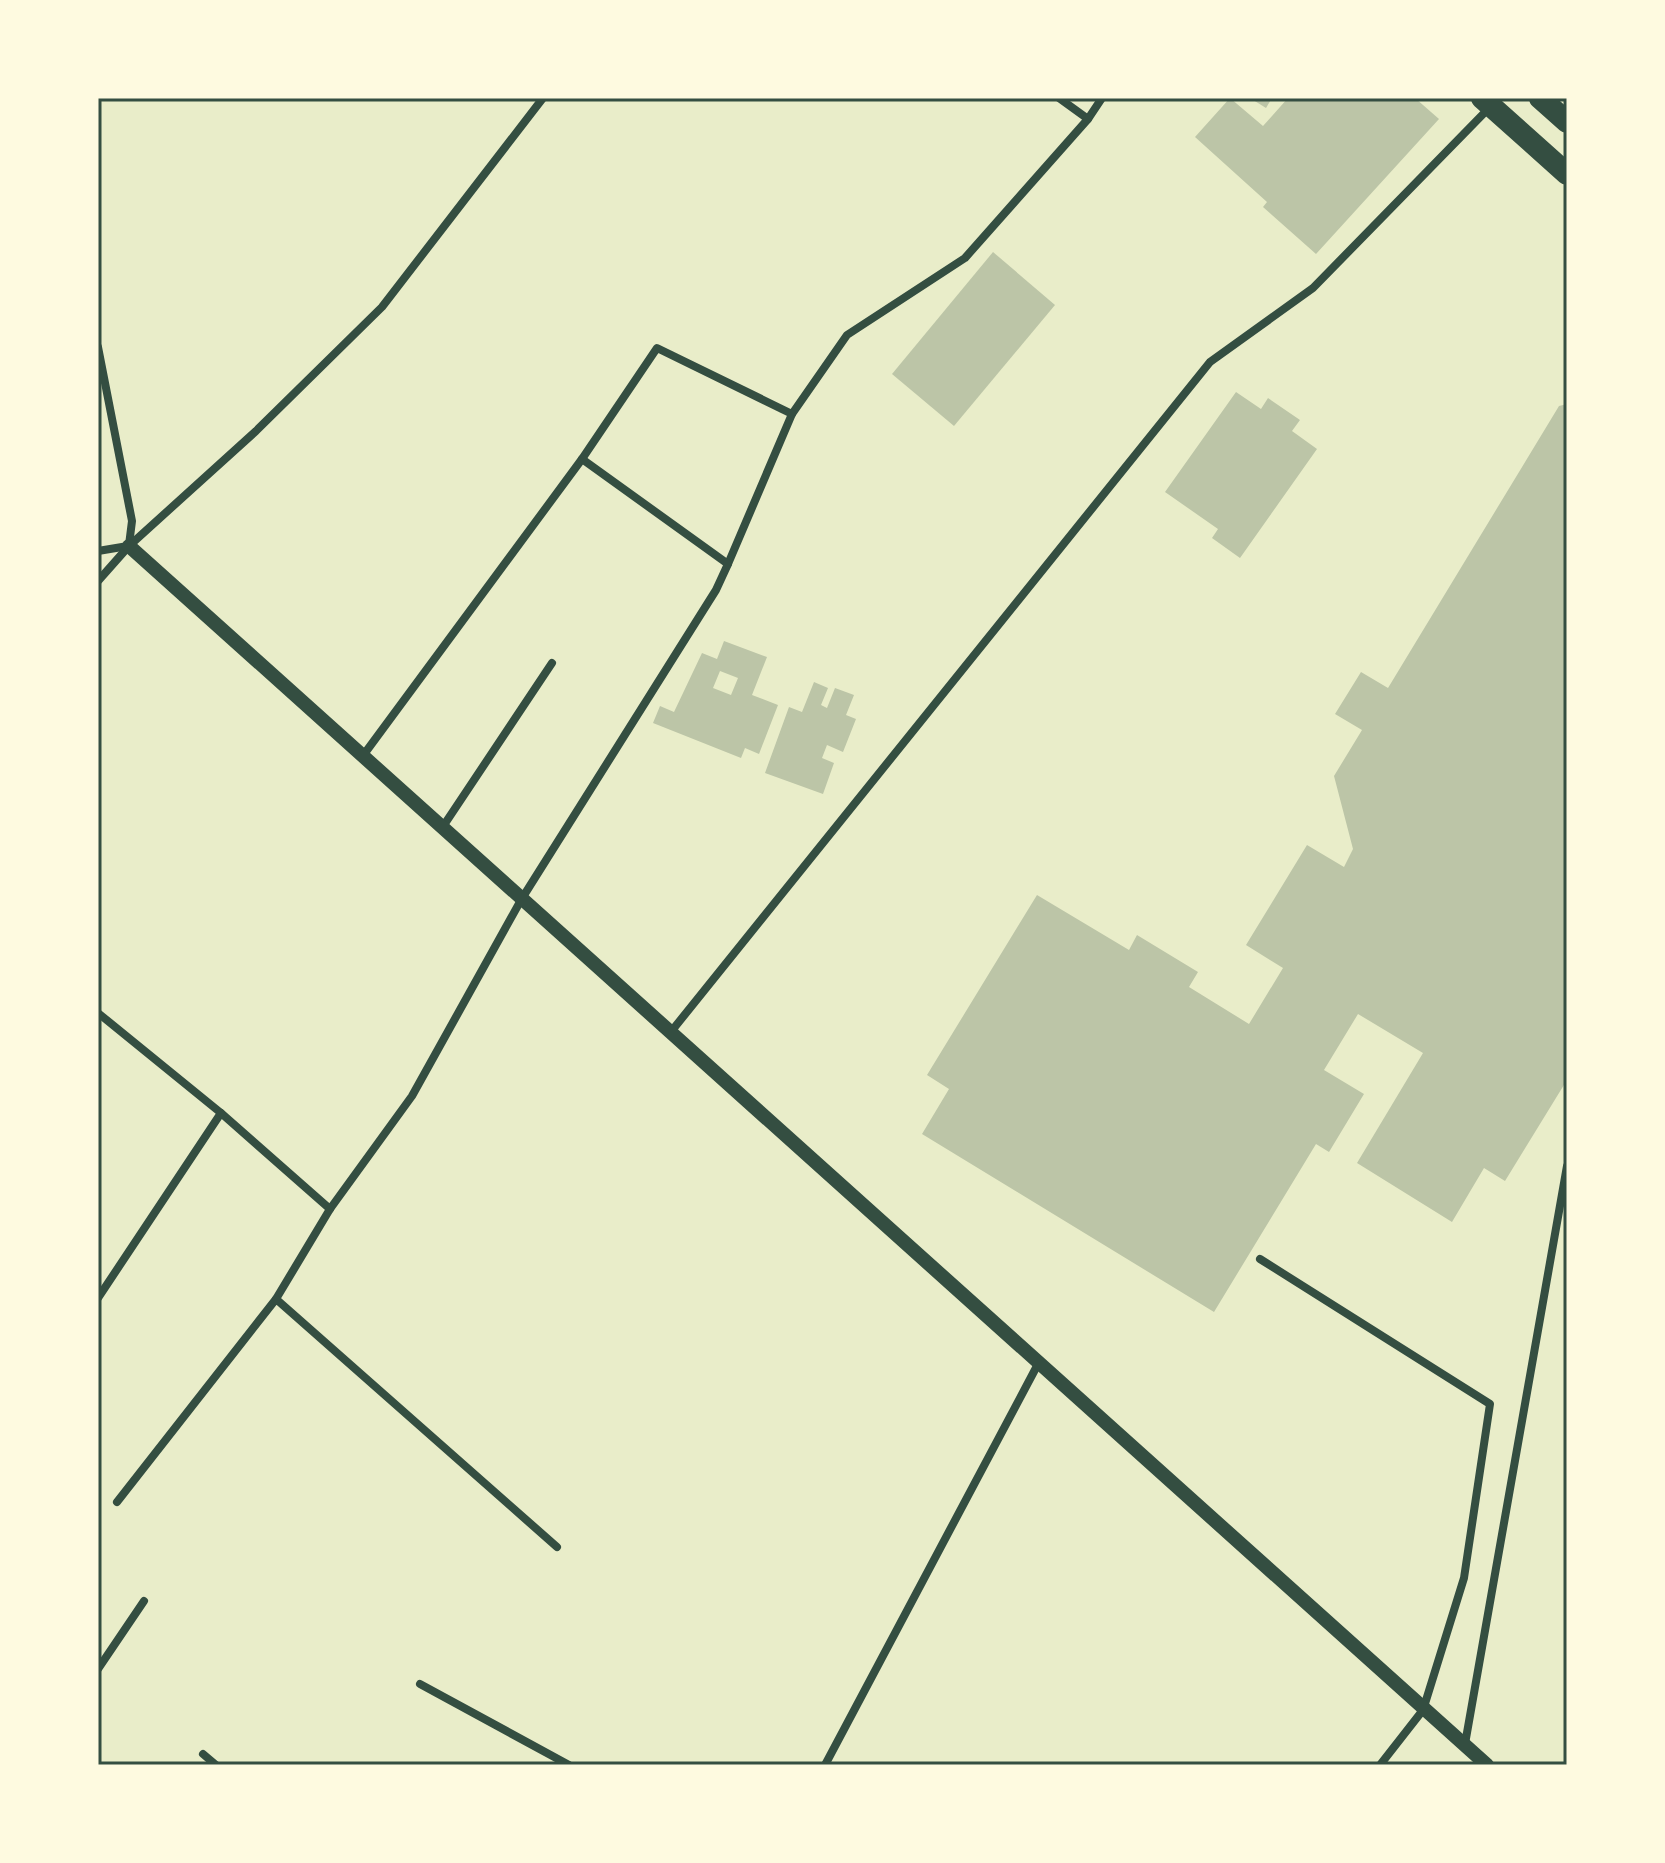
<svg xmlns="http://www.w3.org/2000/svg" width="1665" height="1863" viewBox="0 0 1665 1863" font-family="Bitter,serif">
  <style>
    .building { fill: #bcc5a7; fill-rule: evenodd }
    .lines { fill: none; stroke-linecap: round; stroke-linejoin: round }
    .minor { stroke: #344e41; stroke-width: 8 }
    .tertiary { stroke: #344e41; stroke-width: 14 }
    .trunk { stroke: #344e41; stroke-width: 22 }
    .neatline { fill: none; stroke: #344e41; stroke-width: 3 }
  </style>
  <rect width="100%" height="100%" fill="#e9edc9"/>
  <g class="building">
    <polygon points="1230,98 1263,126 1288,98 1415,98 1439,119 1316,254 1263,207 1267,202 1195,137"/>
    <polygon points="1250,98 1272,98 1266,108"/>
    <polygon points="993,252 1055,305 954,426 892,374"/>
    <polygon points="1236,392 1261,409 1268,398 1300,420 1292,431 1317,449 1240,558 1212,538 1218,529 1165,492"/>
    <polygon points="1567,404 1567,1080 1505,1181 1484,1168 1452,1222 1357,1163 1423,1053 1358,1014 1324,1070 1364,1094 1329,1152 1316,1144 1214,1312 922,1134 949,1089 927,1075 1037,895 1129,950 1137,935 1198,972 1189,987 1249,1024 1283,968 1246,945 1307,845 1344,867 1353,849 1334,776 1362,730 1335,714 1361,672 1388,688 1559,406"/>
    <path d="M724,641L767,657L752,695L778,705L759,754L745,748L741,758L653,723L660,706L674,712L702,653L717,659ZM720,671L738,678L731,695L713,688Z"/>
    <polygon points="814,682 828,688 821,705 827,708 835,688 854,695 846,715 856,719 843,752 827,745 822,758 834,763 823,794 765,773 789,707 802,712"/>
  </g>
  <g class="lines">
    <g class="minor">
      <polyline points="1059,98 1088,119"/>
      <polyline points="98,347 132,521 129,545"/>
      <polyline points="792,414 847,335 965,258 1088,119 1102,98"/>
      <polyline points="582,459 657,348 792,414 728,564"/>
      <polyline points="98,551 128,546"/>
      <polyline points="98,581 129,546 256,431 382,307 543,98"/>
      <polyline points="442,828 552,663"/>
      <polyline points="98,1013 221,1113 98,1298"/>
      <polyline points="670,1033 1210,362 1313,288 1491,106"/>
      <polyline points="221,1113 330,1209"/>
      <polyline points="1260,1259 1490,1404 1464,1578 1423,1710 1380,1765"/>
      <polyline points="276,1299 330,1209 412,1096 521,900 716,590 728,564 582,459 362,757"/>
      <polyline points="117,1502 276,1299 557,1547"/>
      <polyline points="98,1669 144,1601"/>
      <polyline points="420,1684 569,1765"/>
      <polyline points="1465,1744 1567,1166"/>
      <polyline points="203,1754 216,1765"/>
      <polyline points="825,1765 1038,1364"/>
    </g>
    <polyline class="tertiary" points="129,546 1487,1765"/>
    <g class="trunk">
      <polyline points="1482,98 1567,174"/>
      <polyline points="1540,98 1567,122"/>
    </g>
  </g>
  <rect width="1665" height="1863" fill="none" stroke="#fefae0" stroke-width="200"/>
  <rect x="100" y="100" width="1465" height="1663" class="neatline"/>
</svg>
